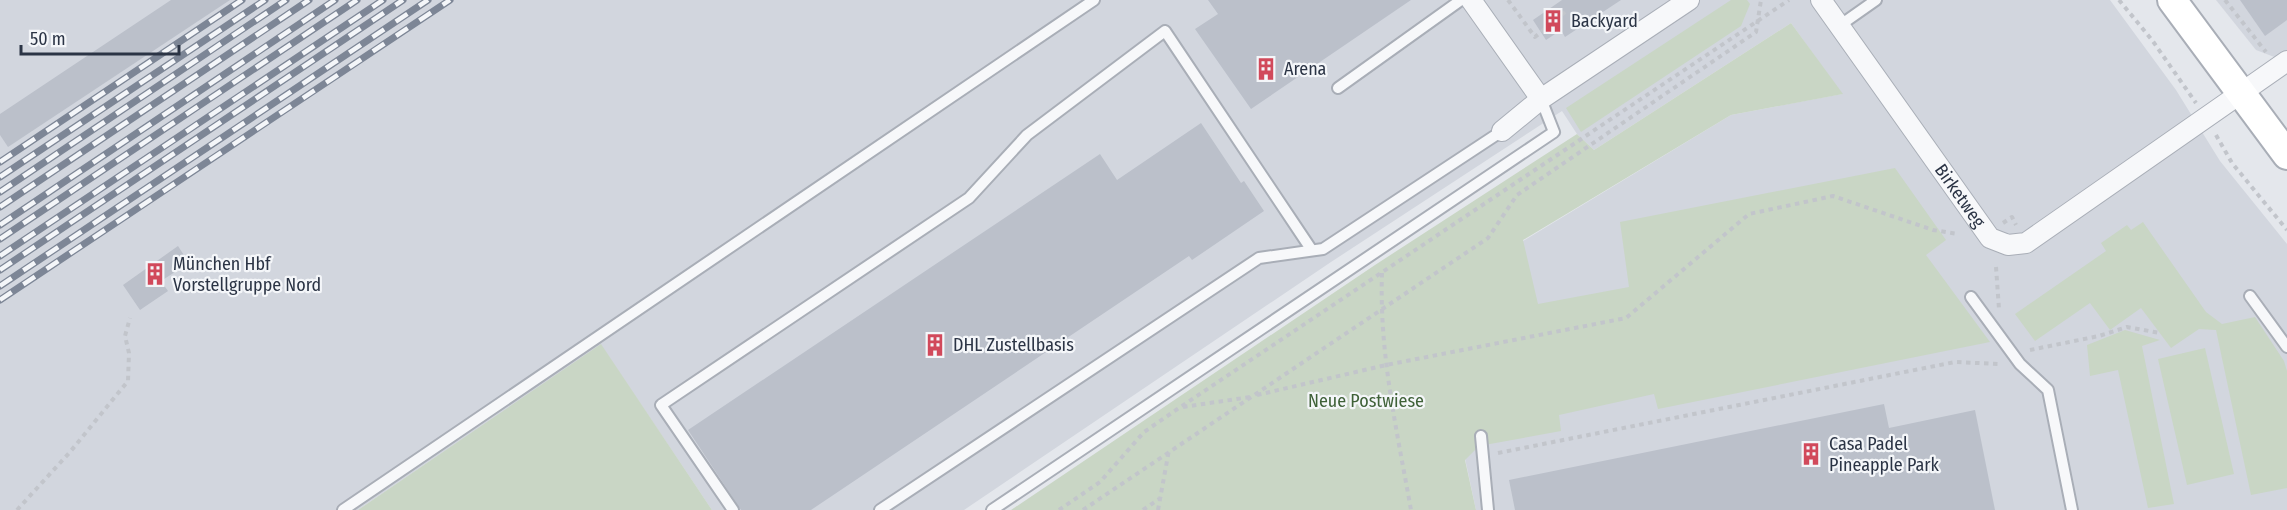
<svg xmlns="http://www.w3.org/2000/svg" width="2287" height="510" viewBox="0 0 2287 510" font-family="'Fira Sans Condensed',sans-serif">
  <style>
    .built { fill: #d2d6de }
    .green { fill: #c9d6c5 }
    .building { fill: #bbc0ca }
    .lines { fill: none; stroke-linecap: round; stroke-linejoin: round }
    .lane-casing { stroke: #a9aeb7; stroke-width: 14 }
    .street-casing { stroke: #a9aeb7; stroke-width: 22 }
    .secondary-casing { stroke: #a9aeb7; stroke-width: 32 }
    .path { stroke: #c2c5cb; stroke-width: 4; stroke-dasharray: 4.5 4.5; stroke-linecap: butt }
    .lane { stroke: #f7f8fa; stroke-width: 10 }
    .street { stroke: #f7f8fa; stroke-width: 20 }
    .secondary { stroke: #fff; stroke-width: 28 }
    .rail-casing { stroke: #7d8696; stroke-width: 7 }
    .rail { stroke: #f4f6f9; stroke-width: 4.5; stroke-dasharray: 14; stroke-linecap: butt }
    .labels { text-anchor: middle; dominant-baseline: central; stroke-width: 4.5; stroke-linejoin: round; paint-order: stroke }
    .poi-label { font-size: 18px; fill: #2b3445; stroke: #f4f6f9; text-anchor: start }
    .street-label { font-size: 18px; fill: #2b3445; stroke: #f4f6f9 }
    .park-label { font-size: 18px; fill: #3f6138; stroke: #f4f6f9 }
  </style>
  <rect width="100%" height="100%" fill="#e4e7ec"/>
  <g class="built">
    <polygon points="0,0 2110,0 2176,90 2220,161 2287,244 2287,510 1476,510 1463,449 1523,241 1731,115 1842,94 1791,23 1594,150 1577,134 1562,111 1331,262 964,510 712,510 601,345 358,510 0,510"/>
    <polygon points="2216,0 2287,0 2287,51 2277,58 2256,50"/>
  </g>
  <g class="green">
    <polygon points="1731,0 1747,0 1750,4 1741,26 1581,132 1566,108"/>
    <polygon points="1791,23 1843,94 1731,115 1523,240 1538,304 1629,287 1620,222 1895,168 1946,240 1926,255 1990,342 1663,408 1658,409 1654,394 1559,415 1561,431 1479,446 1465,460 1476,510 1011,510 1375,265 1577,134 1594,150"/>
    <polygon points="2143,222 2206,312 2222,324 2255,317 2284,361 2287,371 2287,488 2251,495 2216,330 2199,329 2171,348 2141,308 2110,330 2090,303 2035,341 2015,314 2106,251 2101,243 2127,225 2131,230"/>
    <polygon points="2125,330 2160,340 2142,346 2174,504 2148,508 2118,370 2090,376 2087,345"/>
    <polygon points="601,344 712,510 358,510"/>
    <polygon points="2205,348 2234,474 2187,485 2158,359"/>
  </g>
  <g class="building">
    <polygon points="171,0 230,0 8,147 0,135 0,114"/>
    <polygon points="1208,0 1411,0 1251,109 1195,29 1218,14"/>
    <polygon points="1562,0 1621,0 1565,37 1561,30 1546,40 1533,20"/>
    <polygon points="2240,0 2287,0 2287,20 2265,36"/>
    <polygon points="1201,123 1241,183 1244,181 1264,211 1192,260 1189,256 811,510 741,510 688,430 1100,154 1117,180"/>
    <polygon points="178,246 189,263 161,281 168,291 140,310 123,285"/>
    <polygon points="1884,404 1889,428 1975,410 1995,510 1515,510 1509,480"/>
  </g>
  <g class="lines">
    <g class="lane-casing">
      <g id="lane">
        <polyline points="1839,26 1876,0"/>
        <polyline points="1338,88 1461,0"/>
        <polyline points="2250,296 2287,347"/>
        <polyline points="1971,297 2020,364 2048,390 2072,510"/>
        <polyline points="1481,436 1488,510"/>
        <polyline points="343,510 1094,0"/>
        <polyline points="733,510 661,405 969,198 1027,135 1165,31 1311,249"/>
        <polyline points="880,510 1259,258 1323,249 1502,131"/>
        <polyline points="992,510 1554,132 1541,99"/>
      </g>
    </g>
    <g class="street-casing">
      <g id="street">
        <polyline points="1471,0 1541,99"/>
        <path id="s1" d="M1821,0L1990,238L2008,245L2026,243L2287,61"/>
        <polyline points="1502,131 1541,99 1689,0"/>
      </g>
    </g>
    <g class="secondary-casing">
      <polyline id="secondary" points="2172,0 2287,155"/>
    </g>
    <g class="path">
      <polyline points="1508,0 1535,37 1565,12"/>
      <polyline points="2119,0 2152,40 2196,103"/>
      <polyline points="2225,0 2266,52"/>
      <polyline points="2216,135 2232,163 2287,230"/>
      <polyline points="2003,223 2012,217 2016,225"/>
      <polyline points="1996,267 1999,309"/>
      <path d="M1382,273C1379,353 1397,431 1411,510"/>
      <polyline points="2030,350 2099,336 2127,327 2160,333"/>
      <polyline points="1257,395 1386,365 1626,318 1749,214 1833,196 1933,230 1958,234"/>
      <polyline points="1183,407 1250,397"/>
      <polyline points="1498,453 1955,362 2000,364"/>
      <polyline points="17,510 70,452 128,381 129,353 125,336 130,318"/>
      <polyline points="1059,510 1100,482 1144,432 1179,408 1789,0"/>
      <polyline points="1083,510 1488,238 1517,195 1756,32 1761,0"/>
      <polyline points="1143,510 1159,499"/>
      <polyline points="1158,510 1169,450"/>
    </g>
    <use href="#lane" class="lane"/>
    <use href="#street" class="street"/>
    <use href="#secondary" class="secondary"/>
    <g class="rail-casing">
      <g id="rail">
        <polyline points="0,162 242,0"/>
        <polyline points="0,177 265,0"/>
        <polyline points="0,192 286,0"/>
        <polyline points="0,207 309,0"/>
        <polyline points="0,225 335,0"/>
        <polyline points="0,239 357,0"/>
        <polyline points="0,256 383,0"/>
        <polyline points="0,270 403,0"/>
        <polyline points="0,286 428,0"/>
        <polyline points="0,300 450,0"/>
      </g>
    </g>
    <use href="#rail" class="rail"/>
  </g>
  <defs>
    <g id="building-bare" transform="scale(1.8)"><path d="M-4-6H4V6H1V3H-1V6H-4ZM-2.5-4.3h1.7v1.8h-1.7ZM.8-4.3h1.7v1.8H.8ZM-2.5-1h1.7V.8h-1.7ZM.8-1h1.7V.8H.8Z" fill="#d1495b" stroke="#f4f6f9" stroke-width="2.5" paint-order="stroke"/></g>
  </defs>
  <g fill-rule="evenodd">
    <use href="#building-bare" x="1553" y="21"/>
    <use href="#building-bare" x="1266" y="69"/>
    <use href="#building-bare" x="155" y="274"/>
    <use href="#building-bare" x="935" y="345"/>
    <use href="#building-bare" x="1811" y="454"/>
  </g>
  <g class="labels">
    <g class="poi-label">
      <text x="1571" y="21">Backyard</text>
      <text x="1284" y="69">Arena</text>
      <text x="173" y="264">München Hbf<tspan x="173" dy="21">Vorstellgruppe Nord</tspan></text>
      <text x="953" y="345">DHL Zustellbasis</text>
      <text x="1829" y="444">Casa Padel<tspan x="1829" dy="21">Pineapple Park</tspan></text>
    </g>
    <g class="street-label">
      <text stroke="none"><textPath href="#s1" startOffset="240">Birketweg</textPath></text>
    </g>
    <g class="park-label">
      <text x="1366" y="401">Neue Postwiese</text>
    </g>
  </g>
  <path d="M21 45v9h158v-9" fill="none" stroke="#2b3445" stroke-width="3"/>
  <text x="30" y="45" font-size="18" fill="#2b3445" stroke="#f4f6f9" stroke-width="4.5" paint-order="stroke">50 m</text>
</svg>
